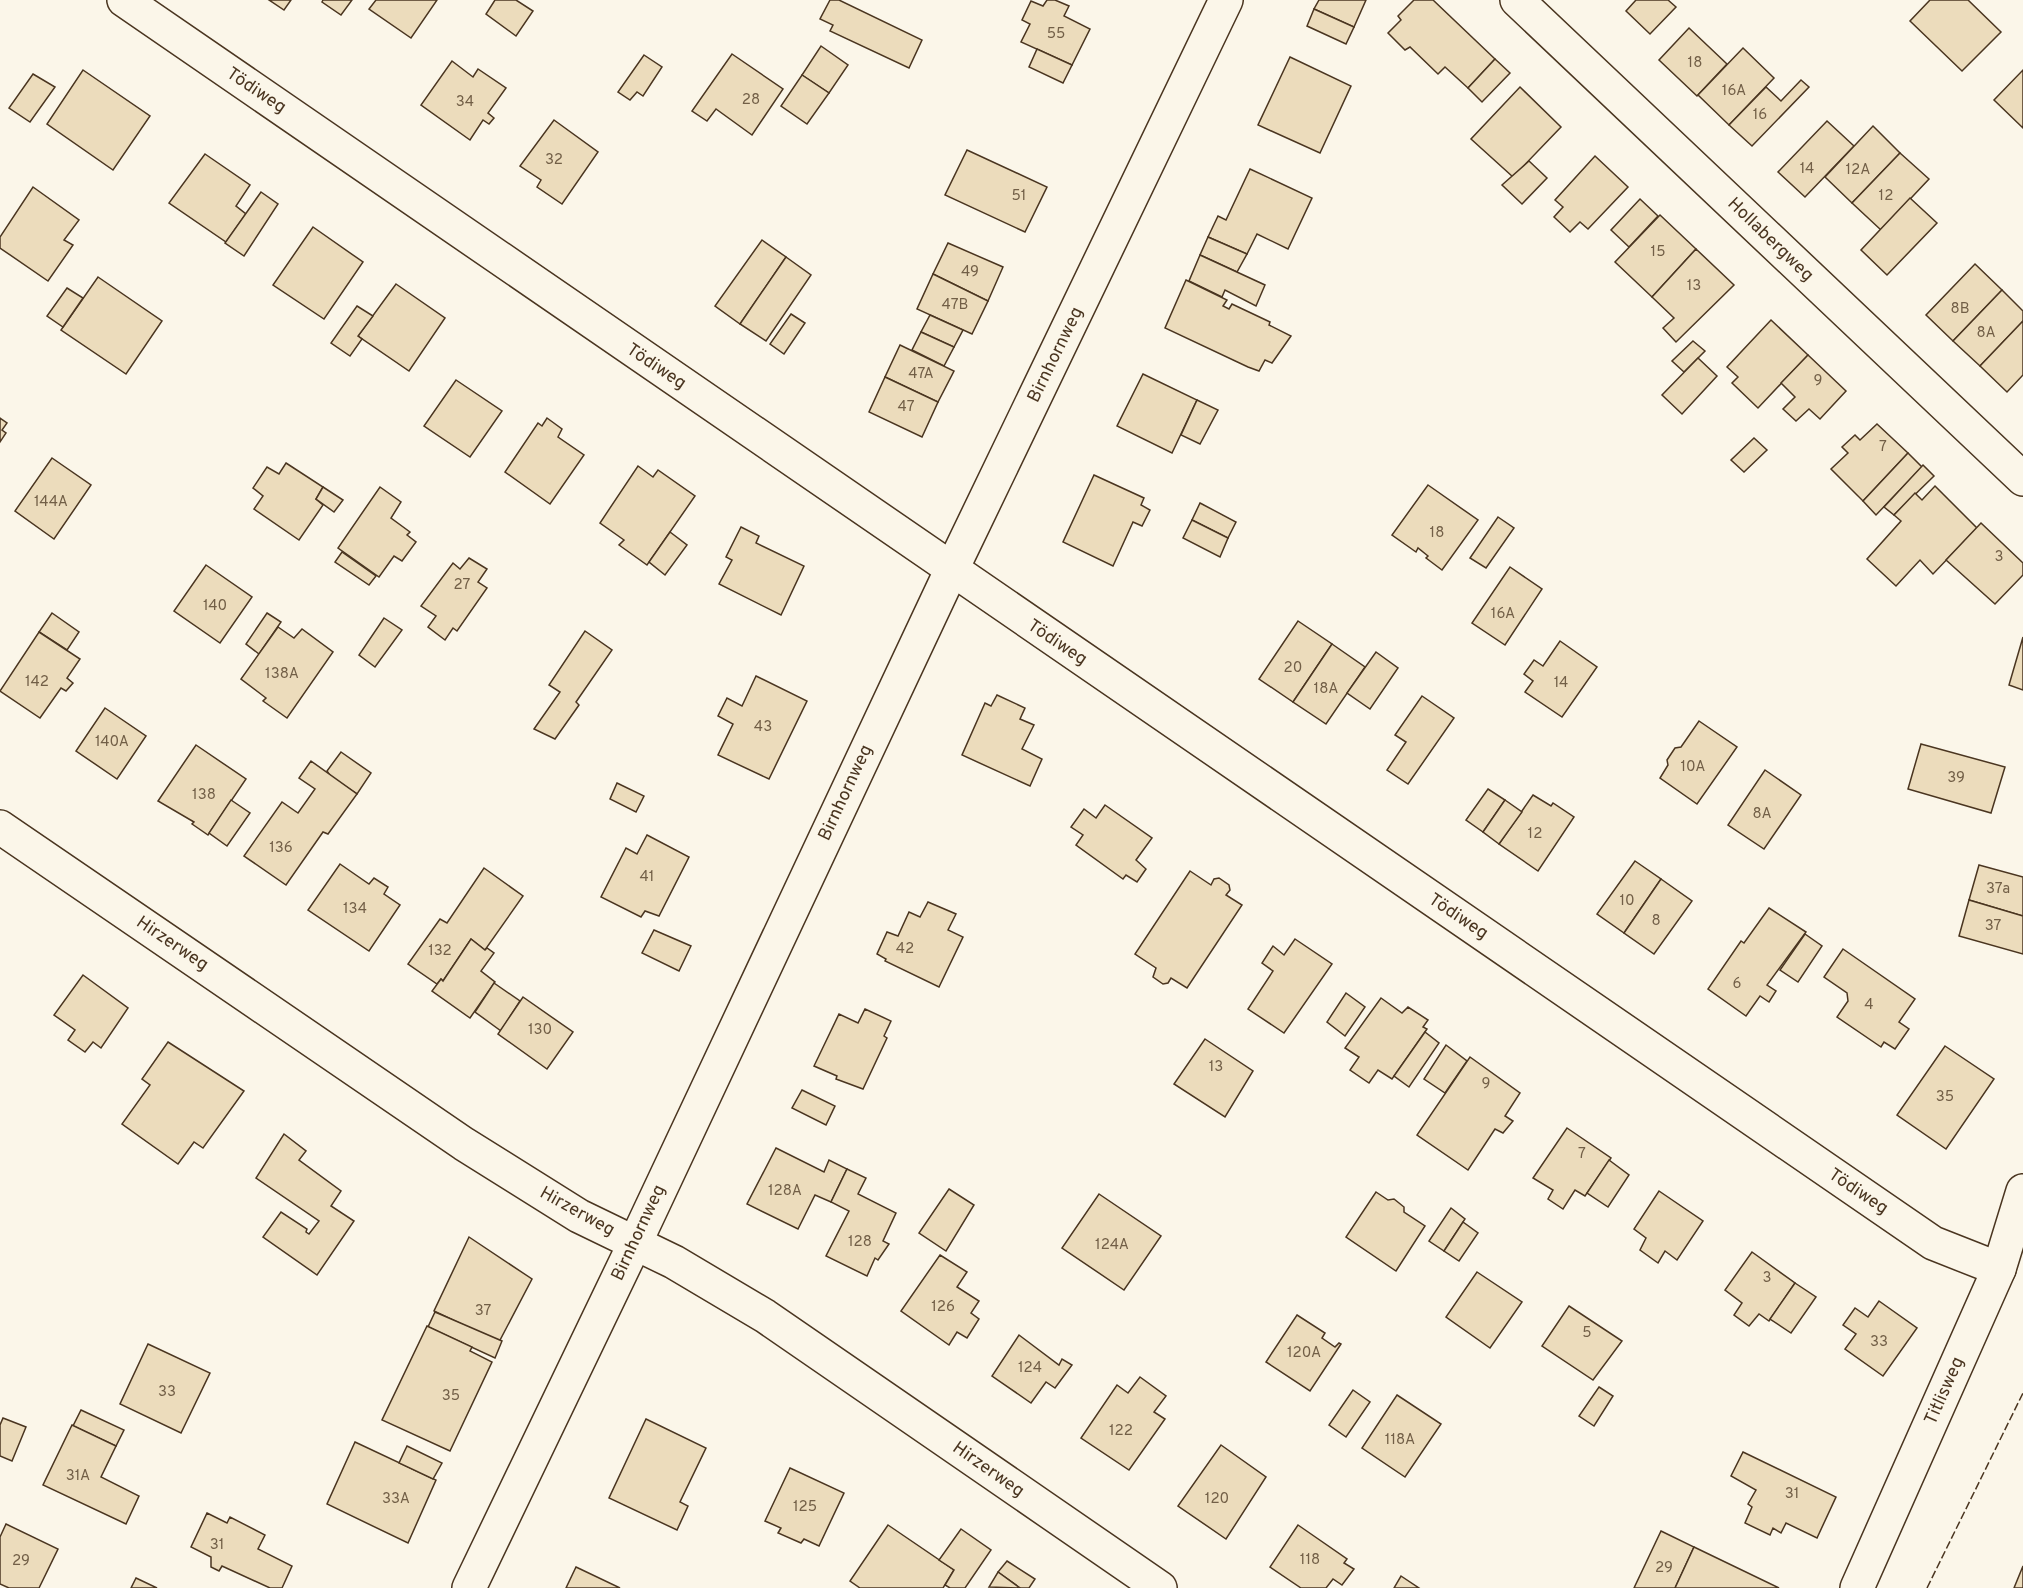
<svg xmlns="http://www.w3.org/2000/svg" width="2023" height="1588" viewBox="0 0 2023 1588" font-family="Overpass,sans-serif">
  <style>
    .building { fill: #ecdcbc; stroke: #4a3520; stroke-width: 1.5 }
    .lines { fill: none; stroke-linecap: round; stroke-linejoin: round }
    .street-casing { stroke: #4a3520; stroke-width: 36 }
    .street { stroke: #fbf6e9; stroke-width: 33 }
    .fence { stroke: #4a3520; stroke-width: 1.5; stroke-dasharray: 8 3; stroke-linecap: butt }
    .labels { text-anchor: middle; dominant-baseline: central; stroke-width: 4.5; stroke-linejoin: round; paint-order: stroke }
    .number-label { font-size: 15px; fill: #725f47 }
    .street-label { font-size: 18px; fill: #4a3520; stroke: #fbf6e9 }
  </style>
  <rect width="100%" height="100%" fill="#fbf6e9"/>
  <g class="building">
    <polygon points="269,0 291,0 284,10"/>
    <polygon points="323,0 352,0 341,15 322,2"/>
    <polygon points="376,0 437,0 411,38 369,9"/>
    <polygon points="495,0 516,0 533,11 516,36 486,14"/>
    <polygon points="830,0 839,0 922,40 909,68 830,31 833,25 820,19"/>
    <polygon points="1047,0 1055,0 1069,6 1064,16 1090,29 1072,65 1021,42 1030,24 1022,20 1031,1 1043,6"/>
    <polygon points="1319,0 1366,0 1354,27 1314,9"/>
    <polygon points="1414,0 1433,0 1495,59 1468,88 1445,67 1438,74 1410,47 1405,50 1388,33 1401,20 1398,16"/>
    <polygon points="1636,0 1668,0 1676,7 1650,34 1626,11"/>
    <polygon points="1930,0 1968,0 2001,32 1962,71 1910,21"/>
    <polygon points="1314,9 1354,27 1346,44 1307,26"/>
    <polygon points="1689,28 1727,64 1697,96 1659,60"/>
    <polygon points="821,46 848,65 829,93 802,75"/>
    <polygon points="1743,48 1774,78 1729,125 1698,95"/>
    <polygon points="1037,49 1072,65 1063,83 1029,67"/>
    <polygon points="732,54 783,89 752,135 716,109 707,121 692,111"/>
    <polygon points="644,55 662,67 643,96 637,92 630,100 618,92"/>
    <polygon points="1290,57 1351,86 1320,153 1258,125"/>
    <polygon points="1495,59 1510,73 1482,102 1468,88"/>
    <polygon points="452,61 473,77 478,69 506,88 488,113 494,118 489,124 483,120 470,140 421,105"/>
    <polygon points="83,70 150,116 113,170 47,124"/>
    <polygon points="2023,70 2023,128 1994,100"/>
    <polygon points="33,74 55,87 30,122 9,108"/>
    <polygon points="802,75 829,93 807,124 781,106"/>
    <polygon points="1801,80 1809,87 1752,146 1729,125 1766,87 1781,101"/>
    <polygon points="1520,87 1561,127 1513,177 1471,139"/>
    <polygon points="554,120 598,152 562,204 537,187 541,180 520,166"/>
    <polygon points="1827,121 1854,146 1805,197 1778,172"/>
    <polygon points="1873,126 1900,153 1852,203 1825,177"/>
    <polygon points="967,150 1047,187 1025,232 945,195"/>
    <polygon points="1900,153 1929,179 1881,230 1852,203"/>
    <polygon points="205,154 250,185 236,206 246,214 226,242 169,203"/>
    <polygon points="1595,156 1628,187 1588,229 1580,222 1570,232 1554,217 1563,207 1555,200"/>
    <polygon points="1529,161 1547,178 1522,204 1502,185"/>
    <polygon points="1250,169 1312,198 1288,249 1257,234 1247,254 1208,237 1218,216 1226,220"/>
    <polygon points="33,187 79,220 64,240 73,245 48,281 0,248 0,237"/>
    <polygon points="261,192 278,204 244,256 225,243"/>
    <polygon points="1910,198 1937,223 1887,275 1861,250"/>
    <polygon points="1640,199 1658,216 1629,247 1611,230"/>
    <polygon points="1660,215 1696,249 1652,297 1615,262"/>
    <polygon points="313,227 363,262 324,319 273,285"/>
    <polygon points="1208,237 1247,254 1237,272 1200,255"/>
    <polygon points="762,240 786,257 740,324 715,306"/>
    <polygon points="948,243 1003,267 988,301 933,274"/>
    <polygon points="1696,249 1734,285 1676,342 1663,328 1674,318 1652,297"/>
    <polygon points="1200,255 1265,285 1256,306 1225,290 1222,297 1189,281"/>
    <polygon points="786,257 811,275 766,341 740,324"/>
    <polygon points="1975,264 2002,290 1953,341 1926,315"/>
    <polygon points="933,274 988,301 972,334 917,309"/>
    <polygon points="98,277 162,321 126,374 61,330"/>
    <polygon points="1186,280 1227,300 1223,306 1229,309 1232,304 1270,322 1269,325 1291,336 1272,363 1265,360 1259,371 1248,367 1165,328"/>
    <polygon points="396,284 445,318 409,371 358,336"/>
    <polygon points="67,288 83,298 63,327 47,316"/>
    <polygon points="2002,290 2023,311 2023,321 1980,366 1953,341"/>
    <polygon points="357,306 373,316 358,336 362,339 350,356 331,343"/>
    <polygon points="791,314 805,323 784,354 770,344"/>
    <polygon points="930,315 963,330 954,347 921,332"/>
    <polygon points="1771,320 1808,355 1758,408 1732,383 1738,377 1727,367"/>
    <polygon points="2023,321 2023,375 2007,392 1980,366"/>
    <polygon points="921,332 954,347 944,366 912,350"/>
    <polygon points="1693,341 1705,351 1684,372 1672,361"/>
    <polygon points="900,345 954,371 938,402 885,377"/>
    <polygon points="1808,355 1846,391 1820,419 1809,409 1796,421 1783,409 1795,397 1781,383"/>
    <polygon points="1698,358 1717,376 1682,414 1662,395"/>
    <polygon points="1143,374 1197,400 1172,453 1117,426"/>
    <polygon points="885,377 938,402 922,437 869,412"/>
    <polygon points="456,380 502,411 470,457 424,426"/>
    <polygon points="1197,400 1218,410 1200,444 1181,435"/>
    <polygon points="0,418 7,423 2,430 6,433 0,442"/>
    <polygon points="547,418 562,429 558,437 584,455 550,504 505,472 538,423 542,426"/>
    <polygon points="1877,424 1908,453 1863,501 1831,469 1848,453 1842,447 1855,435 1860,440"/>
    <polygon points="1754,438 1767,450 1744,472 1731,460"/>
    <polygon points="1908,453 1922,467 1876,515 1863,501"/>
    <polygon points="52,458 91,485 54,539 15,511"/>
    <polygon points="286,463 323,487 316,499 323,505 299,540 254,509 263,496 253,488 267,467 279,474"/>
    <polygon points="1923,465 1934,476 1894,515 1884,507"/>
    <polygon points="638,466 653,477 658,470 695,496 647,565 619,545 624,540 600,523"/>
    <polygon points="1094,475 1144,498 1141,505 1150,510 1142,526 1133,522 1113,566 1063,542"/>
    <polygon points="1428,485 1478,520 1442,570 1426,558 1428,556 1418,548 1416,552 1392,535"/>
    <polygon points="1935,486 1977,528 1933,574 1920,560 1896,586 1867,559 1901,521 1894,515 1915,493 1922,500"/>
    <polygon points="323,487 343,500 334,512 316,499"/>
    <polygon points="380,487 401,502 391,518 410,532 407,535 416,542 402,561 394,556 379,577 338,548"/>
    <polygon points="1200,503 1236,522 1228,538 1192,520"/>
    <polygon points="1498,517 1514,528 1486,568 1470,558"/>
    <polygon points="1192,520 1228,538 1220,557 1183,538"/>
    <polygon points="1981,523 2023,563 2023,575 1995,604 1946,560"/>
    <polygon points="741,527 759,536 756,543 804,566 781,615 719,584 732,560 726,557"/>
    <polygon points="670,532 687,545 665,575 649,562"/>
    <polygon points="342,552 376,576 369,585 335,562"/>
    <polygon points="469,558 487,569 478,582 487,588 457,631 453,628 445,640 428,627 436,616 421,606 453,563 460,569"/>
    <polygon points="206,565 252,597 220,643 174,611"/>
    <polygon points="1510,567 1542,589 1505,645 1472,623"/>
    <polygon points="52,613 79,632 67,650 39,632"/>
    <polygon points="267,613 281,622 259,654 246,644"/>
    <polygon points="384,618 402,630 375,667 359,655"/>
    <polygon points="1298,621 1332,644 1293,702 1259,679"/>
    <polygon points="278,627 294,638 302,629 333,652 287,718 263,701 266,698 241,679"/>
    <polygon points="585,631 612,650 576,702 579,705 555,739 534,729 560,692 549,685"/>
    <polygon points="39,632 80,659 67,678 73,683 66,691 61,688 40,718 0,691"/>
    <polygon points="2023,637 2023,690 2009,685"/>
    <polygon points="1560,641 1597,667 1562,717 1525,692 1533,681 1524,674 1534,660 1543,666"/>
    <polygon points="1332,644 1365,667 1326,724 1293,702"/>
    <polygon points="1376,652 1398,668 1370,709 1347,693"/>
    <polygon points="756,676 807,701 769,779 718,755 733,724 718,716 727,698 742,706"/>
    <polygon points="997,695 1025,708 1020,719 1034,725 1022,749 1042,759 1030,786 962,755 985,703 991,706"/>
    <polygon points="1422,696 1454,718 1408,784 1387,770 1406,742 1395,735"/>
    <polygon points="105,708 146,736 117,779 76,751"/>
    <polygon points="1699,721 1737,747 1697,804 1660,778 1668,765 1667,760 1675,748 1681,747"/>
    <polygon points="1921,744 2005,767 1991,813 1908,789"/>
    <polygon points="196,745 246,779 208,835 192,824 194,822 158,801"/>
    <polygon points="341,752 371,773 357,794 331,777 327,771"/>
    <polygon points="311,761 357,794 328,834 323,832 286,885 244,856 282,802 298,813 315,789 299,778"/>
    <polygon points="1765,770 1801,795 1764,849 1728,825"/>
    <polygon points="617,783 644,796 636,812 610,799"/>
    <polygon points="1488,789 1505,800 1483,832 1466,820"/>
    <polygon points="1533,795 1551,806 1553,803 1574,817 1538,871 1499,844"/>
    <polygon points="231,800 250,813 227,846 209,833"/>
    <polygon points="1505,800 1522,812 1499,844 1483,832"/>
    <polygon points="1105,805 1152,838 1136,860 1146,869 1137,882 1126,875 1123,879 1076,845 1083,835 1071,827 1084,809 1096,818"/>
    <polygon points="647,835 689,857 659,916 645,911 641,917 601,897 626,848 637,854"/>
    <polygon points="1635,861 1661,879 1624,933 1597,914"/>
    <polygon points="340,864 369,884 374,878 388,887 384,894 400,905 369,951 308,910"/>
    <polygon points="1979,865 2023,877 2023,916 1969,900"/>
    <polygon points="484,868 523,896 485,950 471,939 443,981 441,979 437,984 408,964 440,919 447,923"/>
    <polygon points="1190,871 1211,885 1214,879 1219,878 1229,885 1230,890 1226,895 1242,905 1187,988 1171,978 1168,983 1163,984 1153,977 1156,968 1135,954"/>
    <polygon points="1661,879 1692,901 1654,954 1624,933"/>
    <polygon points="1969,900 2023,916 2023,954 1959,936"/>
    <polygon points="928,902 956,914 948,930 963,937 939,987 885,961 886,959 877,954 887,932 898,936 909,912 920,917"/>
    <polygon points="1769,908 1806,932 1767,985 1776,991 1769,1002 1760,996 1746,1016 1708,989 1741,941 1744,943"/>
    <polygon points="654,930 691,946 679,971 642,953"/>
    <polygon points="1805,934 1822,946 1798,982 1780,970"/>
    <polygon points="471,939 485,950 487,948 494,953 481,971 495,982 470,1018 432,991 441,979 443,981"/>
    <polygon points="1295,939 1332,964 1284,1033 1248,1009 1273,971 1262,963 1273,946 1284,955"/>
    <polygon points="1843,949 1915,999 1899,1022 1909,1029 1895,1049 1884,1042 1881,1047 1837,1017 1848,1001 1847,993 1824,977"/>
    <polygon points="83,975 128,1008 101,1048 93,1042 85,1052 68,1040 75,1030 54,1015"/>
    <polygon points="494,983 520,1001 501,1031 475,1012"/>
    <polygon points="1346,993 1365,1007 1345,1036 1327,1022"/>
    <polygon points="523,997 573,1032 547,1069 498,1034"/>
    <polygon points="1381,998 1402,1013 1408,1007 1428,1020 1423,1027 1427,1029 1392,1079 1378,1070 1369,1083 1350,1070 1359,1057 1345,1048"/>
    <polygon points="865,1009 891,1021 884,1036 887,1038 863,1089 836,1079 837,1076 814,1066 839,1014 858,1023"/>
    <polygon points="1425,1032 1439,1043 1409,1087 1394,1076"/>
    <polygon points="1205,1039 1253,1071 1225,1117 1174,1084"/>
    <polygon points="168,1042 244,1091 203,1148 194,1142 178,1164 122,1124 150,1085 142,1079"/>
    <polygon points="1446,1045 1467,1061 1445,1093 1424,1079"/>
    <polygon points="1945,1046 1994,1079 1946,1149 1897,1115"/>
    <polygon points="1470,1057 1520,1093 1505,1116 1513,1121 1503,1133 1495,1129 1468,1170 1417,1135"/>
    <polygon points="802,1090 835,1106 826,1125 792,1108"/>
    <polygon points="1567,1128 1611,1158 1585,1196 1575,1190 1563,1209 1548,1199 1553,1190 1533,1178"/>
    <polygon points="284,1134 306,1151 299,1160 341,1191 331,1206 354,1221 317,1275 263,1237 281,1212 307,1229 306,1232 309,1234 319,1221 256,1178"/>
    <polygon points="776,1148 824,1172 829,1160 847,1169 831,1202 815,1195 798,1229 747,1204"/>
    <polygon points="1609,1160 1629,1175 1608,1207 1587,1193"/>
    <polygon points="847,1169 866,1178 858,1194 896,1213 883,1241 889,1244 878,1260 875,1258 867,1276 826,1256 849,1211 831,1202"/>
    <polygon points="949,1189 974,1205 946,1251 919,1233"/>
    <polygon points="1659,1191 1703,1221 1677,1260 1665,1251 1658,1263 1640,1250 1646,1238 1634,1229"/>
    <polygon points="1376,1192 1388,1200 1394,1199 1404,1207 1404,1212 1425,1226 1396,1271 1346,1237"/>
    <polygon points="1099,1194 1161,1236 1124,1290 1062,1248"/>
    <polygon points="1451,1208 1465,1219 1444,1251 1429,1241"/>
    <polygon points="1463,1222 1478,1233 1459,1261 1444,1251"/>
    <polygon points="469,1237 532,1279 499,1342 434,1311"/>
    <polygon points="1752,1252 1795,1283 1769,1321 1759,1314 1749,1326 1734,1315 1742,1303 1725,1290"/>
    <polygon points="940,1255 967,1272 957,1287 979,1301 971,1313 979,1319 967,1338 957,1332 949,1345 901,1311"/>
    <polygon points="1477,1272 1522,1302 1490,1348 1446,1317"/>
    <polygon points="1795,1283 1816,1297 1791,1333 1770,1319"/>
    <polygon points="1879,1301 1917,1328 1883,1376 1845,1349 1856,1334 1843,1325 1855,1308 1868,1317"/>
    <polygon points="1569,1306 1622,1341 1593,1380 1542,1346"/>
    <polygon points="435,1312 502,1341 495,1358 428,1327"/>
    <polygon points="1297,1315 1325,1333 1322,1338 1335,1347 1339,1343 1341,1344 1310,1391 1266,1362"/>
    <polygon points="427,1326 472,1347 470,1351 492,1362 450,1451 382,1420"/>
    <polygon points="1019,1335 1059,1365 1062,1359 1072,1365 1055,1388 1046,1382 1031,1403 992,1376"/>
    <polygon points="148,1344 210,1373 181,1433 120,1404"/>
    <polygon points="1140,1377 1166,1396 1154,1412 1165,1419 1129,1470 1081,1438 1117,1385 1128,1393"/>
    <polygon points="1599,1387 1613,1396 1594,1426 1579,1416"/>
    <polygon points="1353,1390 1370,1402 1346,1437 1329,1425"/>
    <polygon points="1397,1395 1441,1424 1405,1477 1362,1448"/>
    <polygon points="81,1410 124,1430 116,1446 73,1426"/>
    <polygon points="3,1418 26,1427 12,1461 0,1456 0,1425"/>
    <polygon points="646,1419 706,1448 680,1502 688,1506 677,1530 609,1498"/>
    <polygon points="72,1425 116,1446 101,1477 139,1496 126,1524 43,1485"/>
    <polygon points="355,1442 436,1480 408,1543 327,1504"/>
    <polygon points="1221,1445 1266,1477 1226,1539 1178,1506"/>
    <polygon points="407,1446 442,1463 433,1479 399,1463"/>
    <polygon points="1743,1452 1836,1497 1817,1538 1786,1523 1781,1533 1773,1528 1770,1535 1745,1523 1752,1507 1748,1504 1756,1490 1731,1476"/>
    <polygon points="790,1468 844,1493 819,1546 804,1539 801,1543 778,1533 781,1528 765,1521"/>
    <polygon points="207,1513 227,1523 230,1517 265,1535 258,1549 292,1566 282,1588 270,1588 222,1566 219,1571 211,1567 211,1557 191,1547"/>
    <polygon points="6,1524 58,1549 39,1588 9,1588 0,1584 0,1537"/>
    <polygon points="888,1525 954,1570 943,1588 860,1588 850,1581"/>
    <polygon points="1298,1525 1347,1559 1344,1563 1354,1569 1342,1585 1333,1579 1326,1588 1301,1588 1270,1567"/>
    <polygon points="961,1529 991,1550 965,1588 950,1588 945,1585 954,1570 939,1560"/>
    <polygon points="1661,1531 1694,1547 1675,1588 1634,1588"/>
    <polygon points="1694,1547 1779,1588 1675,1588"/>
    <polygon points="1007,1561 1035,1579 1029,1588 1020,1588 998,1572"/>
    <polygon points="2023,1566 2023,1588 2014,1588"/>
    <polygon points="576,1567 620,1588 566,1588"/>
    <polygon points="998,1572 1020,1588 989,1587"/>
    <polygon points="1401,1576 1419,1588 1394,1588"/>
    <polygon points="136,1578 157,1588 131,1588"/>
  </g>
  <g class="lines">
    <g class="street-casing">
      <g id="street">
        <polyline points="124,0 1933,1243 1999,1269"/>
        <polyline points="1517,0 2023,479"/>
        <polyline points="0,827 464,1144 579,1216 674,1262 765,1316 1160,1588"/>
        <polyline points="469,1588 635,1243 951,571 1226,0"/>
        <polyline points="1857,1588 1999,1269 2023,1191"/>
      </g>
    </g>
    <use href="#street" class="street"/>
    <polyline class="fence" points="1927,1588 2023,1393"/>
  </g>
  <g class="labels">
    <g class="number-label">
      <text x="1056" y="34">55</text>
      <text x="1695" y="63">18</text>
      <text x="1734" y="91">16A</text>
      <text x="751" y="100">28</text>
      <text x="465" y="102">34</text>
      <text x="1760" y="115">16</text>
      <text x="554" y="160">32</text>
      <text x="1807" y="169">14</text>
      <text x="1858" y="170">12A</text>
      <text x="1019" y="196">51</text>
      <text x="1886" y="196">12</text>
      <text x="1658" y="252">15</text>
      <text x="970" y="272">49</text>
      <text x="1694" y="286">13</text>
      <text x="955" y="305">47B</text>
      <text x="1960" y="309">8B</text>
      <text x="1986" y="333">8A</text>
      <text x="921" y="374">47A</text>
      <text x="1818" y="381">9</text>
      <text x="906" y="407">47</text>
      <text x="1883" y="447">7</text>
      <text x="51" y="502">144A</text>
      <text x="1437" y="533">18</text>
      <text x="1999" y="557">3</text>
      <text x="462" y="585">27</text>
      <text x="215" y="606">140</text>
      <text x="1503" y="614">16A</text>
      <text x="1293" y="668">20</text>
      <text x="282" y="674">138A</text>
      <text x="37" y="682">142</text>
      <text x="1561" y="683">14</text>
      <text x="1326" y="689">18A</text>
      <text x="763" y="727">43</text>
      <text x="112" y="742">140A</text>
      <text x="1693" y="767">10A</text>
      <text x="1956" y="778">39</text>
      <text x="204" y="795">138</text>
      <text x="1762" y="814">8A</text>
      <text x="1535" y="834">12</text>
      <text x="281" y="848">136</text>
      <text x="647" y="877">41</text>
      <text x="1998" y="889">37a</text>
      <text x="1627" y="901">10</text>
      <text x="355" y="909">134</text>
      <text x="1656" y="921">8</text>
      <text x="1993" y="926">37</text>
      <text x="905" y="949">42</text>
      <text x="440" y="951">132</text>
      <text x="1737" y="984">6</text>
      <text x="1869" y="1005">4</text>
      <text x="540" y="1030">130</text>
      <text x="1216" y="1067">13</text>
      <text x="1486" y="1084">9</text>
      <text x="1945" y="1097">35</text>
      <text x="1582" y="1154">7</text>
      <text x="785" y="1191">128A</text>
      <text x="860" y="1242">128</text>
      <text x="1112" y="1245">124A</text>
      <text x="1767" y="1278">3</text>
      <text x="943" y="1307">126</text>
      <text x="483" y="1311">37</text>
      <text x="1587" y="1333">5</text>
      <text x="1879" y="1342">33</text>
      <text x="1304" y="1353">120A</text>
      <text x="1030" y="1368">124</text>
      <text x="167" y="1392">33</text>
      <text x="451" y="1396">35</text>
      <text x="1121" y="1431">122</text>
      <text x="1400" y="1440">118A</text>
      <text x="78" y="1476">31A</text>
      <text x="1792" y="1494">31</text>
      <text x="396" y="1499">33A</text>
      <text x="1217" y="1499">120</text>
      <text x="805" y="1507">125</text>
      <text x="217" y="1545">31</text>
      <text x="1310" y="1560">118</text>
      <text x="21" y="1561">29</text>
      <text x="1664" y="1568">29</text>
    </g>
    <g class="street-label">
      <text transform="translate(256 91) rotate(34)">Tödiweg</text>
      <text transform="translate(1770 240) rotate(44)">Hollabergweg</text>
      <text transform="translate(1056 355) rotate(-64)">Birnhornweg</text>
      <text transform="translate(656 367) rotate(34)">Tödiweg</text>
      <text transform="translate(1057 643) rotate(34)">Tödiweg</text>
      <text transform="translate(846 793) rotate(-65)">Birnhornweg</text>
      <text transform="translate(1458 917) rotate(34)">Tödiweg</text>
      <text transform="translate(172 944) rotate(34)">Hirzerweg</text>
      <text transform="translate(1858 1192) rotate(34)">Tödiweg</text>
      <text transform="translate(577 1212) rotate(29)">Hirzerweg</text>
      <text transform="translate(639 1233) rotate(-65)">Birnhornweg</text>
      <text transform="translate(1945 1391) rotate(-66)">Titlisweg</text>
      <text transform="translate(988 1470) rotate(35)">Hirzerweg</text>
    </g>
  </g>
</svg>
